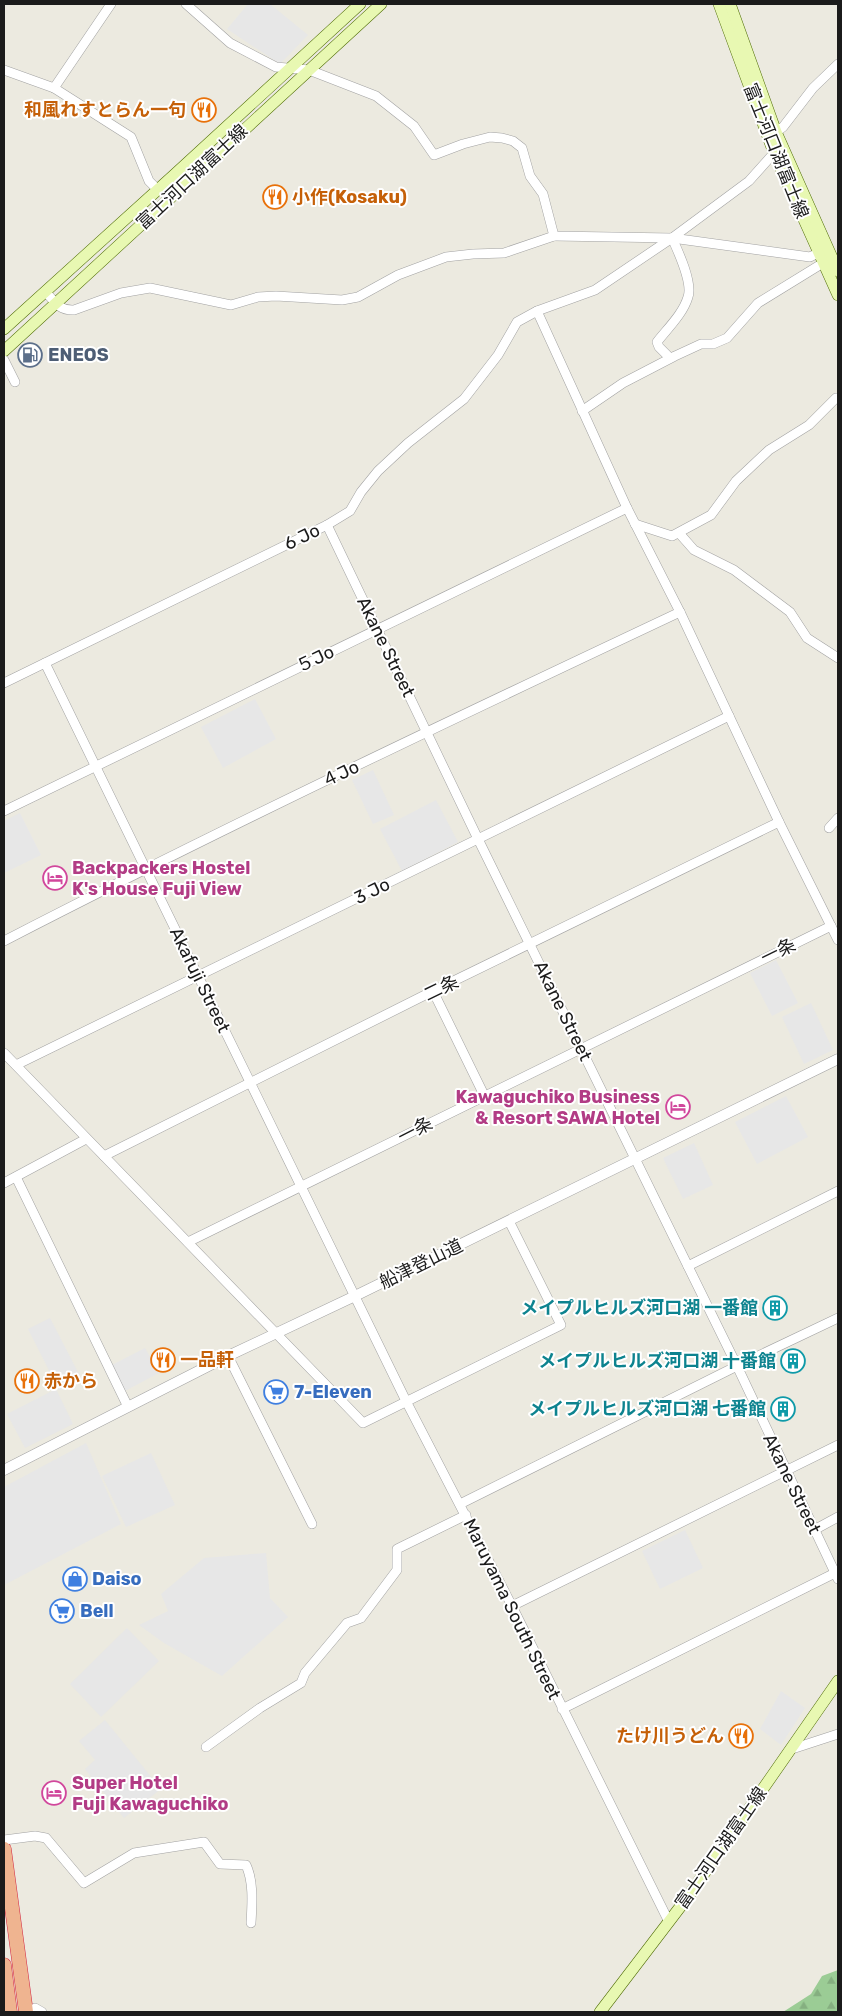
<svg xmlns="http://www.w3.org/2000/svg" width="842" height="2016" viewBox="0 0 842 2016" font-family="Rubik,'Noto Sans JP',sans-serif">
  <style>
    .forest { fill: url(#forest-firs) }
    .parking { fill: #e7e7e7 }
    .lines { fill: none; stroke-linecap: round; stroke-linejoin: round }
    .minor-casing { stroke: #a2a2a2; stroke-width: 10 }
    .tertiary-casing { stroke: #a2a2a2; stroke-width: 11 }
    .secondary-casing { stroke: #506d06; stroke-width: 12 }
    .trunk-casing { stroke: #d22542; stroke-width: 15 }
    .minor { stroke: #fff; stroke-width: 9 }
    .tertiary { stroke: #fff; stroke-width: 10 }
    .secondary { stroke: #e8f8b2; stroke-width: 11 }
    .trunk { stroke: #efb490; stroke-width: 14 }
    .labels { text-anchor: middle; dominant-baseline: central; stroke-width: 4; stroke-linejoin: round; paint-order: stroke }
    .food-label { font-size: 18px; font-weight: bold; fill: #c56008; stroke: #fff; text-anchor: start }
    .street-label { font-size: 18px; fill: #1b1b1b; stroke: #fff }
    .service-label { font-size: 18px; font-weight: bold; fill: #4e5e75; stroke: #fff; text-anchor: start }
    .hotel-label { font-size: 18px; font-weight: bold; fill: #b23c85; stroke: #fff; text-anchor: start }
    .culture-label { font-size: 18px; font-weight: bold; fill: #0d838f; stroke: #fff; text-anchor: end }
    .shop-label { font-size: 18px; font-weight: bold; fill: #366cbe; stroke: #fff; text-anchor: start }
  </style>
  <defs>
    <pattern id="forest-firs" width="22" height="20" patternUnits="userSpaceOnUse" patternTransform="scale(1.25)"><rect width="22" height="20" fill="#9bcc95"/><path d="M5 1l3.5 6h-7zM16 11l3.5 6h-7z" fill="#85af80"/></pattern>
  </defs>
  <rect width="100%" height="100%" fill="#eceae0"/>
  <polygon class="forest" points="838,1970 838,2012 783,2012 811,1994 822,1976"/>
  <g class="parking">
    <polygon points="248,4 270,4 308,35 280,64 227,29"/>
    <polygon points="255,699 276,739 223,768 201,727"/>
    <polygon points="373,770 394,815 373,824 352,780"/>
    <polygon points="436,800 458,842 402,871 380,829"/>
    <polygon points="20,813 41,855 4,873 4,821"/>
    <polygon points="776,960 798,1003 772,1016 750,973"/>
    <polygon points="811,1003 833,1050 804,1064 782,1017"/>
    <polygon points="786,1096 808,1137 757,1164 735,1122"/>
    <polygon points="694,1143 713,1185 683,1199 663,1158"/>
    <polygon points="50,1318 81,1378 59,1390 28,1329"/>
    <polygon points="145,1348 159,1373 123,1392 110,1366"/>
    <polygon points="56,1389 73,1424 25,1448 7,1414"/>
    <polygon points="86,1443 121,1524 4,1585 4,1487"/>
    <polygon points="151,1453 175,1505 126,1527 102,1476"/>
    <polygon points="685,1530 703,1568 660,1589 642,1551"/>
    <polygon points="266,1553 270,1598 288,1617 222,1676 164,1643 139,1625 168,1611 161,1594 204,1558"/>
    <polygon points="127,1628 159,1661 101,1717 70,1684"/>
    <polygon points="781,1691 805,1708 781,1745 760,1729"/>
    <polygon points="105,1720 161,1789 124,1818 85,1769 95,1760 79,1741"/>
  </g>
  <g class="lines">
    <g class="minor-casing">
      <g id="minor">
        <polyline points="186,4 230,43 276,67 309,70 376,96 414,126 434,155 463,144 490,137 502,138 513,141 522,148 530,176 543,194 554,236 672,238 810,257 818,253"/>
        <polyline points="4,70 54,88 131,137 149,181 158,190"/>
        <polyline points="54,88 111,4"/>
        <path d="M45,291C54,301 59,311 74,310L121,293L150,288L231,305L258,297L276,296L342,300L358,297L398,275L446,257L473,254L504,253L554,236"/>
        <polyline points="537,311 627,508 680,612 779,822 838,940"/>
        <path d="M670,358L659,347L657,342C667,329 683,314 688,297C693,283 678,251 672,238"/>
        <polyline points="4,360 15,382"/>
        <polyline points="582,411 623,383 675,356 701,344 713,344 727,338 758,303 823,263"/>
        <polyline points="635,524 672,536 711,515 736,481 769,450 809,425 836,398 838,398"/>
        <polyline points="327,525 478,839 737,1366 838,1579"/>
        <polyline points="679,533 694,550 734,570 790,612 807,638 838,658"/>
        <polyline points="45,663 406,1401 512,1606 669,1922"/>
        <polyline points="4,683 327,525 350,511 361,492 378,471 408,443 464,399 498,355 517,322 537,311 595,290 672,238 749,181 774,153 776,132 783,127 813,88 838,64"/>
        <polyline points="4,811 627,508"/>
        <polyline points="829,828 838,818"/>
        <path d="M4,941C227,826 453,719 680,612"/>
        <polyline points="433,991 484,1095"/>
        <polyline points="4,1053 363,1423 561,1325 509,1221"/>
        <polyline points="16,1065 729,716"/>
        <polyline points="104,1156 433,991 779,822"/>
        <polyline points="16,1177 128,1407"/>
        <polyline points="4,1183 86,1139"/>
        <polyline points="188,1242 831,926"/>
        <polyline points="688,1266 838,1191"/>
        <polyline points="228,1356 312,1524"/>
        <polyline points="460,1504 737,1366 838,1318"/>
        <polyline points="814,1530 838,1517"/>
        <polyline points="512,1606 838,1445"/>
        <polyline points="562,1709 835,1573"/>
        <polyline points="206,1747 260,1708 301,1683 305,1673 347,1623 361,1618 397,1570 397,1549 466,1515"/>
        <polyline points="792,1749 838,1734"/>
        <path d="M4,1840L35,1836L46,1838L84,1883L134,1853L204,1842L220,1864L246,1865C254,1882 252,1905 251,1923"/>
        <polyline points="35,2008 42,2012"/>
      </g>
    </g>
    <g class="tertiary-casing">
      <polyline id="tertiary" points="4,1470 228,1356 355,1296 838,1059"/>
    </g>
    <g class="secondary-casing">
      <g id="secondary">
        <polyline points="719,4 774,153 838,295"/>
        <polyline points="730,4 776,132 838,271"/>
        <polyline points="4,329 174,175 360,4"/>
        <polyline points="4,351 381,4"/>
        <polyline points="600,2012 687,1898 838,1681"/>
      </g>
    </g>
    <g class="trunk-casing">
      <g id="trunk">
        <polyline points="4,1849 26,2012"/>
        <polyline points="4,1965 10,2012"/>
      </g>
    </g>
    <use href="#minor" class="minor"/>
    <use href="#tertiary" class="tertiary"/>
    <use href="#secondary" class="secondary"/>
    <use href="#trunk" class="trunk"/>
  </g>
  <defs>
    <g id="restaurant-ring" transform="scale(1.25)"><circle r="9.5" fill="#fff" stroke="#e8710a" stroke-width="1.5"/><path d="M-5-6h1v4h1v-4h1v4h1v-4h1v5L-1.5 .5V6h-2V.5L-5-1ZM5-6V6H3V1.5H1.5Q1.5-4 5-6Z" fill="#e8710a"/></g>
    <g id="fuel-ring" transform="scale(1.25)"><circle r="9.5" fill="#fff" stroke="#5c6f8a" stroke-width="1.5"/><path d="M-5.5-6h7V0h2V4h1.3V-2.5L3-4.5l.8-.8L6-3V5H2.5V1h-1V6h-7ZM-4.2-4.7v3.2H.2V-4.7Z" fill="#5c6f8a"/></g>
    <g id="hotel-ring" transform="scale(1.25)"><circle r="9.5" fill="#fff" stroke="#d1479c" stroke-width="1.5"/><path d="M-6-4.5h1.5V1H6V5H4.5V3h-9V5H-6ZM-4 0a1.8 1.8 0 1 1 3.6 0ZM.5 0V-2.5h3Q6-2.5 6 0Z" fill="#d1479c"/></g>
    <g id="building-ring" transform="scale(1.25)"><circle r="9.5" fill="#fff" stroke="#0f9aa8" stroke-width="1.5"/><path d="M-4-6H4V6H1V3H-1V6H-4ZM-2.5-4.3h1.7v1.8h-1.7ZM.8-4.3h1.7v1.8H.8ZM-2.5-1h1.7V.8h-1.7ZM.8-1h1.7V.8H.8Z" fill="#0f9aa8"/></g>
    <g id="supermarket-ring" transform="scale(1.25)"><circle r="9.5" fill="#fff" stroke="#3f7fe0" stroke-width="1.5"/><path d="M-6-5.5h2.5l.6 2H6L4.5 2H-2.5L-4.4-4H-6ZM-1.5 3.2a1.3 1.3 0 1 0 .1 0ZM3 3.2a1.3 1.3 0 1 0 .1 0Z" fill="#3f7fe0"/></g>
    <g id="shop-ring" transform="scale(1.25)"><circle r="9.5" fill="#fff" stroke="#3f7fe0" stroke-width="1.5"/><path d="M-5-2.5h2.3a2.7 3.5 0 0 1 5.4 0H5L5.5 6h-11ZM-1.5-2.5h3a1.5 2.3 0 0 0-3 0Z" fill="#3f7fe0"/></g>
  </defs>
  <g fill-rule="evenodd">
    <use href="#restaurant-ring" x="204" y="110"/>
    <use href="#restaurant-ring" x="275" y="197"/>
    <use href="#fuel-ring" x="30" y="355"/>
    <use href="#hotel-ring" x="55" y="878"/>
    <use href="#hotel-ring" x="678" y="1107"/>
    <use href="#building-ring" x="775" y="1308"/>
    <use href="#restaurant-ring" x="163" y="1360"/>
    <use href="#building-ring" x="793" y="1361"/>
    <use href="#restaurant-ring" x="27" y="1381"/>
    <use href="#supermarket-ring" x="276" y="1392"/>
    <use href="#building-ring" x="783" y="1409"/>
    <use href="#shop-ring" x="75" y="1579"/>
    <use href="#supermarket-ring" x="62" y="1611"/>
    <use href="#restaurant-ring" x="741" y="1736"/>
    <use href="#hotel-ring" x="54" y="1793"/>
  </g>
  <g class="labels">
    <g class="food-label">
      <text x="186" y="110" text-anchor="end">和風れすとらん一句</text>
      <text x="292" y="197">小作(Kosaku)</text>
      <text x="180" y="1360">一品軒</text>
      <text x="44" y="1381">赤から</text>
      <text x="724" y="1736" text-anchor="end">たけ川うどん</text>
    </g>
    <g class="street-label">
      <text transform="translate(776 151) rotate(68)">富士河口湖富士線</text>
      <text transform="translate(192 177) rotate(-43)">富士河口湖富士線</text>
      <text transform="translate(302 537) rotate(-26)">6 Jo</text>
      <text transform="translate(386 647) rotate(64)">Akane Street</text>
      <text transform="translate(315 659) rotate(-26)">５Jo</text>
      <text transform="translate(340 774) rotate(-26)">４Jo</text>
      <text transform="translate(372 891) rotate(-26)">3 Jo</text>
      <text transform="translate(778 951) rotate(-26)">一条</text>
      <text transform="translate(200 980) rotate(64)">Akafuji Street</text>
      <text transform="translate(441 988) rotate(-26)">二条</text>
      <text transform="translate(563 1011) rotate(64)">Akane Street</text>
      <text transform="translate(415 1130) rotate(-27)">一条</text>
      <text transform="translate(421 1264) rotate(-26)">船津登山道</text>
      <text transform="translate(792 1484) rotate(64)">Akane Street</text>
      <text transform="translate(512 1609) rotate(64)">Maruyama South Street</text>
      <text transform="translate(721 1848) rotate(-55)">富士河口湖富士線</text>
    </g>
    <g class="service-label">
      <text x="48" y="355">ENEOS</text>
    </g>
    <g class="hotel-label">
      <text x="72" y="868">Backpackers Hostel<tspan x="72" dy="21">K's House Fuji View</tspan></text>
      <text x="660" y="1097" text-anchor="end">Kawaguchiko Business<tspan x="660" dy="21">&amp; Resort SAWA Hotel</tspan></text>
      <text x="72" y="1783">Super Hotel<tspan x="72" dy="21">Fuji Kawaguchiko</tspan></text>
    </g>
    <g class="culture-label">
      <text x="758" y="1308">メイプルヒルズ河口湖 一番館</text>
      <text x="776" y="1361">メイプルヒルズ河口湖 十番館</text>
      <text x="766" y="1409">メイプルヒルズ河口湖 七番館</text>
    </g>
    <g class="shop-label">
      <text x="294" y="1392">7-Eleven</text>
      <text x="92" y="1579">Daiso</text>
      <text x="80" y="1611">Bell</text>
    </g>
  </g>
  <rect width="842" height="2016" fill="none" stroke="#1b1b1b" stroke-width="10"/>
</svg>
